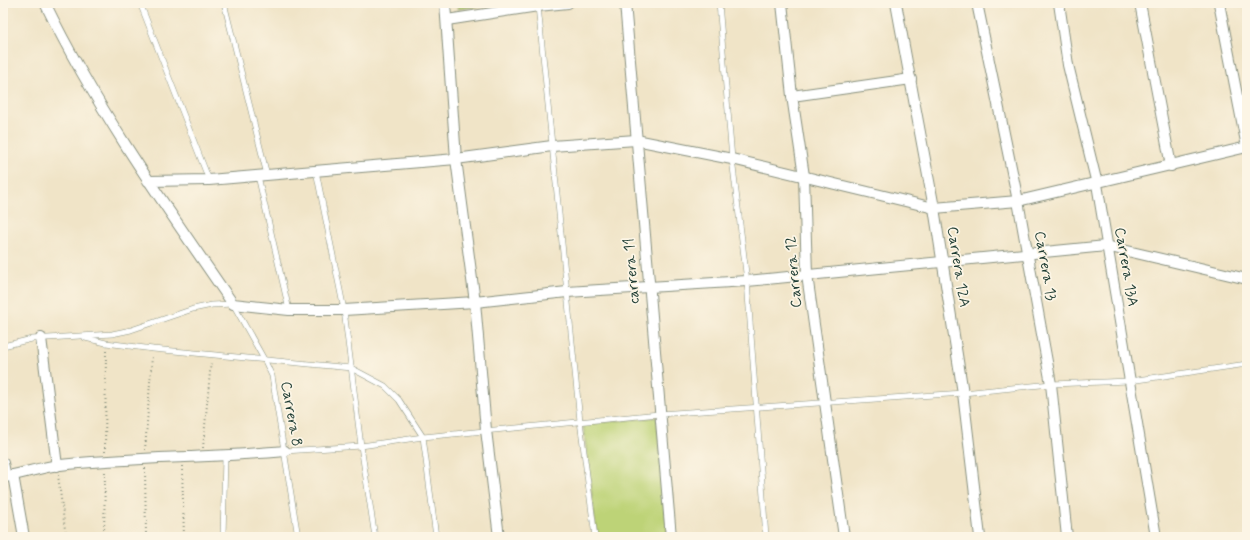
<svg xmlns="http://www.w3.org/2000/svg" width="1250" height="540" viewBox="0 0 1250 540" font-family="Mynerve,sans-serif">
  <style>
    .green { fill: #bdd377; stroke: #6e8856 }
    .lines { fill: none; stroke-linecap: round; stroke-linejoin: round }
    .service-casing { stroke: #88907e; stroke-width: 6 }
    .minor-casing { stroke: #88907e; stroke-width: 12 }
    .path { stroke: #88907e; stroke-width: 2; stroke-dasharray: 1 3; stroke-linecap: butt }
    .service { stroke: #fff; stroke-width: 5 }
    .minor { stroke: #fff; stroke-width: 10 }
    .labels { text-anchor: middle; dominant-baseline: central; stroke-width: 3.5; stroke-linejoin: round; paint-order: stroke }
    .street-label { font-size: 15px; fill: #1f3d34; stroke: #fcf5e5 }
  </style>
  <rect width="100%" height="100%" fill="#fcf5e5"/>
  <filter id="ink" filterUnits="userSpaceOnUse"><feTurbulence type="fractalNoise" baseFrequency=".025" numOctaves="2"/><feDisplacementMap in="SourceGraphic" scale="8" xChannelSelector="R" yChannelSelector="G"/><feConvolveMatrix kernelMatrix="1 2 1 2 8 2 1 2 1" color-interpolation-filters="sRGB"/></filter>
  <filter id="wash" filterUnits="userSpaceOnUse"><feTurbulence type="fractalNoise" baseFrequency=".012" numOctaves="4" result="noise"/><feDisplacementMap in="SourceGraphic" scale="16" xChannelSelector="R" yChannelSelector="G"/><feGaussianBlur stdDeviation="0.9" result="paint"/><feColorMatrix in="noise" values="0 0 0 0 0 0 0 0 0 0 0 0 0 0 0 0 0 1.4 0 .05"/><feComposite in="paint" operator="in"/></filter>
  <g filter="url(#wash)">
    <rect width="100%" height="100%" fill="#f0e4c7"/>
    <g class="green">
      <polygon points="457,3 502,3 458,9"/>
      <polygon points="657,417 668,537 597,537 583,424"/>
    </g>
  </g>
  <g filter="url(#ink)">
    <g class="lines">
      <g class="service-casing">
        <g id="service">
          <polyline points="140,3 209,180"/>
          <polyline points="224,3 267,175"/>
          <polyline points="719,3 732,159 747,281 766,537"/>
          <polyline points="538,6 580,421 595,537"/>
          <polyline points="316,171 344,310 361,446 375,537"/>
          <polyline points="258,176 289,310"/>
          <polyline points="85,338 106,343 153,349 351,368 385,386 399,400 423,437 436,537"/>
          <polyline points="3,346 32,339 112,334 131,330 193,309 212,305 233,304 265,361 272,376 298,537"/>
          <polyline points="285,451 361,446 423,437 659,414 963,393 1051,384 1130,381 1247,364"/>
          <polyline points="223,537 225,457"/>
        </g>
      </g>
      <g class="minor-casing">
        <g id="minor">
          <path d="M45,3C97,110 166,207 233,304L289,310H344L475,302L567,292L747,281L1106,246L1247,279"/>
          <polyline points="445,3 456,159 475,302 486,430 499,537"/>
          <polyline points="625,3 671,537"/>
          <polyline points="782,3 792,96 804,176 807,275 844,537"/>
          <polyline points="896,3 934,208 963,393 980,537"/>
          <polyline points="977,3 1018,201 1051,384 1067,537"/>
          <polyline points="1059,3 1068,65 1097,184 1156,537"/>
          <polyline points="1140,3 1171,166"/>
          <polyline points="1219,3 1247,147"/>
          <polyline points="447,20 538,6 568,3"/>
          <polyline points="792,96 911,79"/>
          <polyline points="148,181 209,180 456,159 552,146 636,140 732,159 934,208 1018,201 1247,147"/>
          <polyline points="41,338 57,466"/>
          <polyline points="3,463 6,477"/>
          <polyline points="13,475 24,537"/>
          <path d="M3,477C22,474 41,467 60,465C135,457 210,458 285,451"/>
        </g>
      </g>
      <g class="path">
        <polyline points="203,448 211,361"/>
        <polyline points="145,450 152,356"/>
        <polyline points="105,452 106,350"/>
        <polyline points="182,466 184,537"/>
        <polyline points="145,468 146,537"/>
        <polyline points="58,475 66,537"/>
        <polyline points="104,537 105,470"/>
      </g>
      <use href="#service" class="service"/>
      <use href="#minor" class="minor"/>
    </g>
  </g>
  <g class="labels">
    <g class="street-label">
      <text transform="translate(1045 266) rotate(80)">Carrera 13</text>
      <text transform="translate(958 267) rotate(81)">Carrera 12A</text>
      <text transform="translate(1126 267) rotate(80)">Carrera 13A</text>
      <text transform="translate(632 271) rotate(-95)">carrera 11</text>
      <text transform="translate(794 272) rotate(-95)">Carrera 12</text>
      <text transform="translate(291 414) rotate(80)">Carrera 8</text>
    </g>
  </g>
  <rect width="1250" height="540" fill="none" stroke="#fcf5e5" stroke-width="16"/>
</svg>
